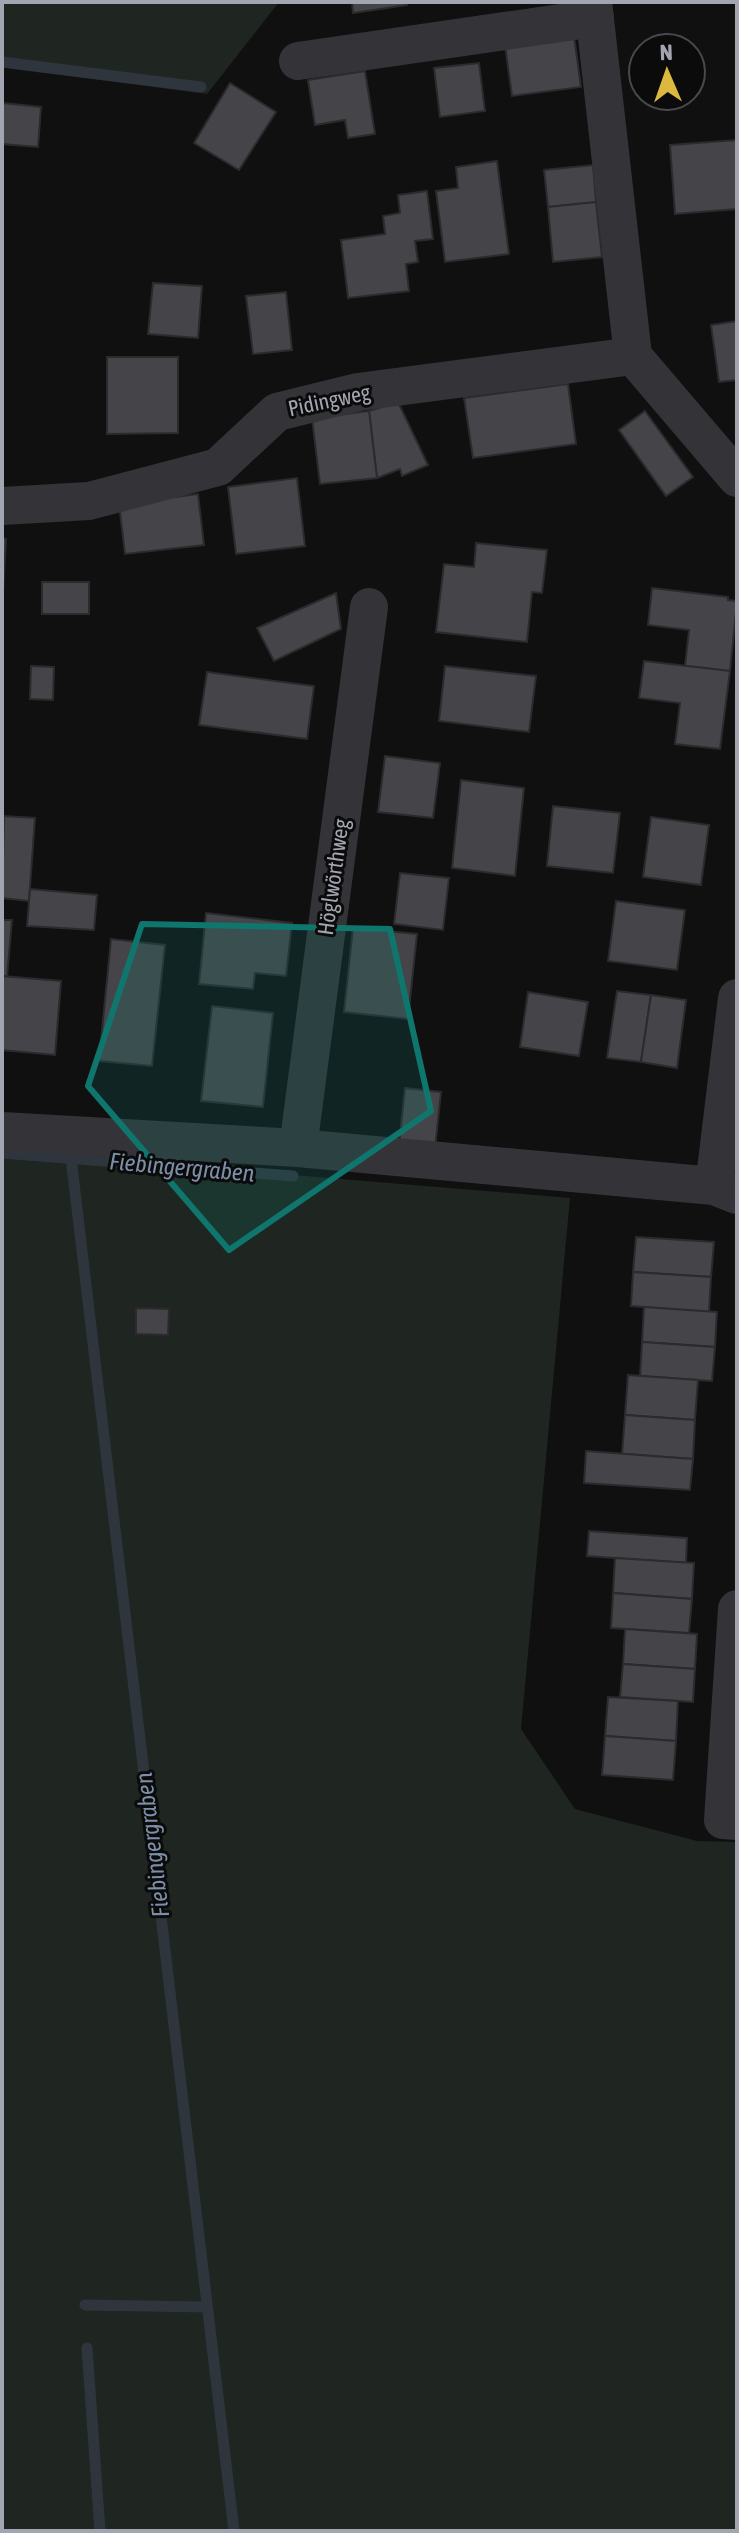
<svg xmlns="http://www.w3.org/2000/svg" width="739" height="2533" viewBox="0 0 739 2533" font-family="'Asap Condensed',sans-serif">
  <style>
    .green { fill: #1f2520 }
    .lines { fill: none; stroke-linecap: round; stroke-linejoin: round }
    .stream { stroke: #2f353c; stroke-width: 11 }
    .building { fill: #454549; stroke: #2b2a2d; stroke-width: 2 }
    .minor { stroke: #343438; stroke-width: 38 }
    .marked { fill: #0f766e; fill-opacity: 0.2; stroke: #0f766e; stroke-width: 6; stroke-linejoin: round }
    .labels { text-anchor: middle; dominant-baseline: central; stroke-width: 6; stroke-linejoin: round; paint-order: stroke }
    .street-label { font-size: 22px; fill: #a3a6b1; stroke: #0b0b0c }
    .water-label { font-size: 24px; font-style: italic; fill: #7d8fa8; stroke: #0b0b0c }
  </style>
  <rect width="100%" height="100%" fill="#101011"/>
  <g class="green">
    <polygon points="2,2 279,2 207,94 2,67"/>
    <polygon points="2,1151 570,1198 521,1729 575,1809 697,1841 737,1842 737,2531 2,2531"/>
  </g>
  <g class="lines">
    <g class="stream">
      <polyline points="2,62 201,87"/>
      <polyline points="2,1153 293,1176"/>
      <polyline points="71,1158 234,2531"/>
      <polyline points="85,2305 207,2307"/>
      <polyline points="87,2348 100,2531"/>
    </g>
  </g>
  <g class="building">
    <polygon points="352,2 406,2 407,5 353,13"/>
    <polygon points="573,29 581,87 512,96 504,38"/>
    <polygon points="479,63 485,111 440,117 434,68"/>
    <polygon points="365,71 375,134 348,138 345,120 315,125 308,80"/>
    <polygon points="230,83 276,112 239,170 194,143"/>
    <polygon points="3,103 41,107 38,147 2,144"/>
    <polygon points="737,140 737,209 675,214 670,145"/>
    <polygon points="497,161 509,254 445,262 436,191 458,188 456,167"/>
    <polygon points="593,165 596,202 548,207 544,170"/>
    <polygon points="427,191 433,239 415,241 418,262 406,264 409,291 348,298 341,240 385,234 383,216 400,213 398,195"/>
    <polygon points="596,202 602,257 553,262 548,207"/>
    <polygon points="153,283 202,286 198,338 148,334"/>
    <polygon points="286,292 292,350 253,354 246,296"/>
    <polygon points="737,321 737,380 719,382 711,325"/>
    <polygon points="107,357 178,357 178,433 107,434"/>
    <polygon points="568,384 576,444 473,458 464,398"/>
    <polygon points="398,402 428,465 402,476 400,469 377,478 369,411"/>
    <polygon points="369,411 377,478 320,484 312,418"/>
    <polygon points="645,411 693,477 666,496 619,430"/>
    <polygon points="297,478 305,546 236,554 228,487"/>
    <polygon points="198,494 204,545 125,554 119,504"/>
    <polygon points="2,538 6,539 2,610"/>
    <polygon points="476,543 547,550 542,593 532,592 527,642 436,632 444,564 474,567"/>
    <rect x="42" y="582" width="47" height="32"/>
    <polygon points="652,588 728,597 728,600 737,601 730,671 685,666 689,630 648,625"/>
    <polygon points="336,593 341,629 274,661 257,628"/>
    <polygon points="644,661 730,671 720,749 675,744 680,703 639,698"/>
    <polygon points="31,666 54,667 53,700 30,699"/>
    <polygon points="445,666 536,676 529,732 439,721"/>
    <polygon points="207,672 314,686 307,739 199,725"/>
    <polygon points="385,756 440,763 433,818 378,812"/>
    <polygon points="461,780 524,788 515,876 452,868"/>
    <polygon points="553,806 620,813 613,873 547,866"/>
    <polygon points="4,816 35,818 29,901 2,898"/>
    <polygon points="651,817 709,825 701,885 643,877"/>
    <polygon points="400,873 449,878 443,930 394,924"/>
    <polygon points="30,889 97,895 94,930 27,926"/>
    <polygon points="616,901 685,910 677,970 608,961"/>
    <polygon points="206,913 292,923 286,976 255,973 253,989 199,984"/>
    <polygon points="2,920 12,920 7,977 2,976"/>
    <polygon points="353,928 417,934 408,1019 344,1012"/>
    <polygon points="111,939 165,945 152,1066 99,1061"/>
    <polygon points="2,976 61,981 55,1055 2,1050"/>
    <polygon points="617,991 651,995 641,1062 607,1058"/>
    <polygon points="528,992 588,1002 579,1056 520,1047"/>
    <polygon points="651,995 686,1000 677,1068 641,1062"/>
    <polygon points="212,1006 273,1013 263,1107 201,1101"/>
    <polygon points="405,1088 441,1092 435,1149 399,1145"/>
    <polygon points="636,1237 714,1242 711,1277 633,1272"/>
    <polygon points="633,1272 711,1277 709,1312 631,1306"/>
    <polygon points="644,1307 717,1312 715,1347 642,1342"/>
    <polygon points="136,1308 169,1309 168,1335 136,1334"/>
    <polygon points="642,1342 715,1347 712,1381 640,1376"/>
    <polygon points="628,1375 698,1380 695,1420 625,1415"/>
    <polygon points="625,1415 695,1420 693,1459 622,1454"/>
    <polygon points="586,1451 693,1459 690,1490 584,1483"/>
    <polygon points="589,1531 687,1538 686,1563 587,1556"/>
    <polygon points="615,1558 694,1563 692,1599 613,1593"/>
    <polygon points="613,1593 692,1599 689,1633 611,1628"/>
    <polygon points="625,1629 697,1634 695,1669 623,1664"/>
    <polygon points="623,1664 695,1669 693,1702 620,1697"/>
    <polygon points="608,1697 678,1701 676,1741 605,1736"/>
    <polygon points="605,1736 676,1741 673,1780 602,1775"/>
  </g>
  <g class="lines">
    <g class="minor">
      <polyline points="593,2 633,356 737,478"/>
      <polyline points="298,61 595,18"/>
      <polyline points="2,506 89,501 218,467 277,412 358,392 633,356"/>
      <polyline points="2,1131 298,1148 714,1186 737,1195"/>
      <polyline points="298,1148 369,607"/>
      <polyline points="714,1186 737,998"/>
      <polyline points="737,1609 723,1820 737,1821"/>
    </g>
  </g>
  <path class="marked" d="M142,924L390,929L431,1111L229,1250L88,1086Z"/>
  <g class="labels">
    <g class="street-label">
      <text transform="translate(329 400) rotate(-12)">Pidingweg</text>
      <text transform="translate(333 877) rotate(-82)">Höglwörthweg</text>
    </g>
    <g class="water-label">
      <text transform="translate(182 1167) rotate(5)">Fiebingergraben</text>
      <text transform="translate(152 1845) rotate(-97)">Fiebingergraben</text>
    </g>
  </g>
  <rect width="739" height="2533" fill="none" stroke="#a3a6b1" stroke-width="8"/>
  <g transform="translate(667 72) rotate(358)"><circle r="38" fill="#0b0b0c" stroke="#48494e" stroke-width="2"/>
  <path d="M0-6L14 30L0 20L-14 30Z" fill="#dcb93e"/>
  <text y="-12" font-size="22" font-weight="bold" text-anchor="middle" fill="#a3a6b1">N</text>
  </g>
</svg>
